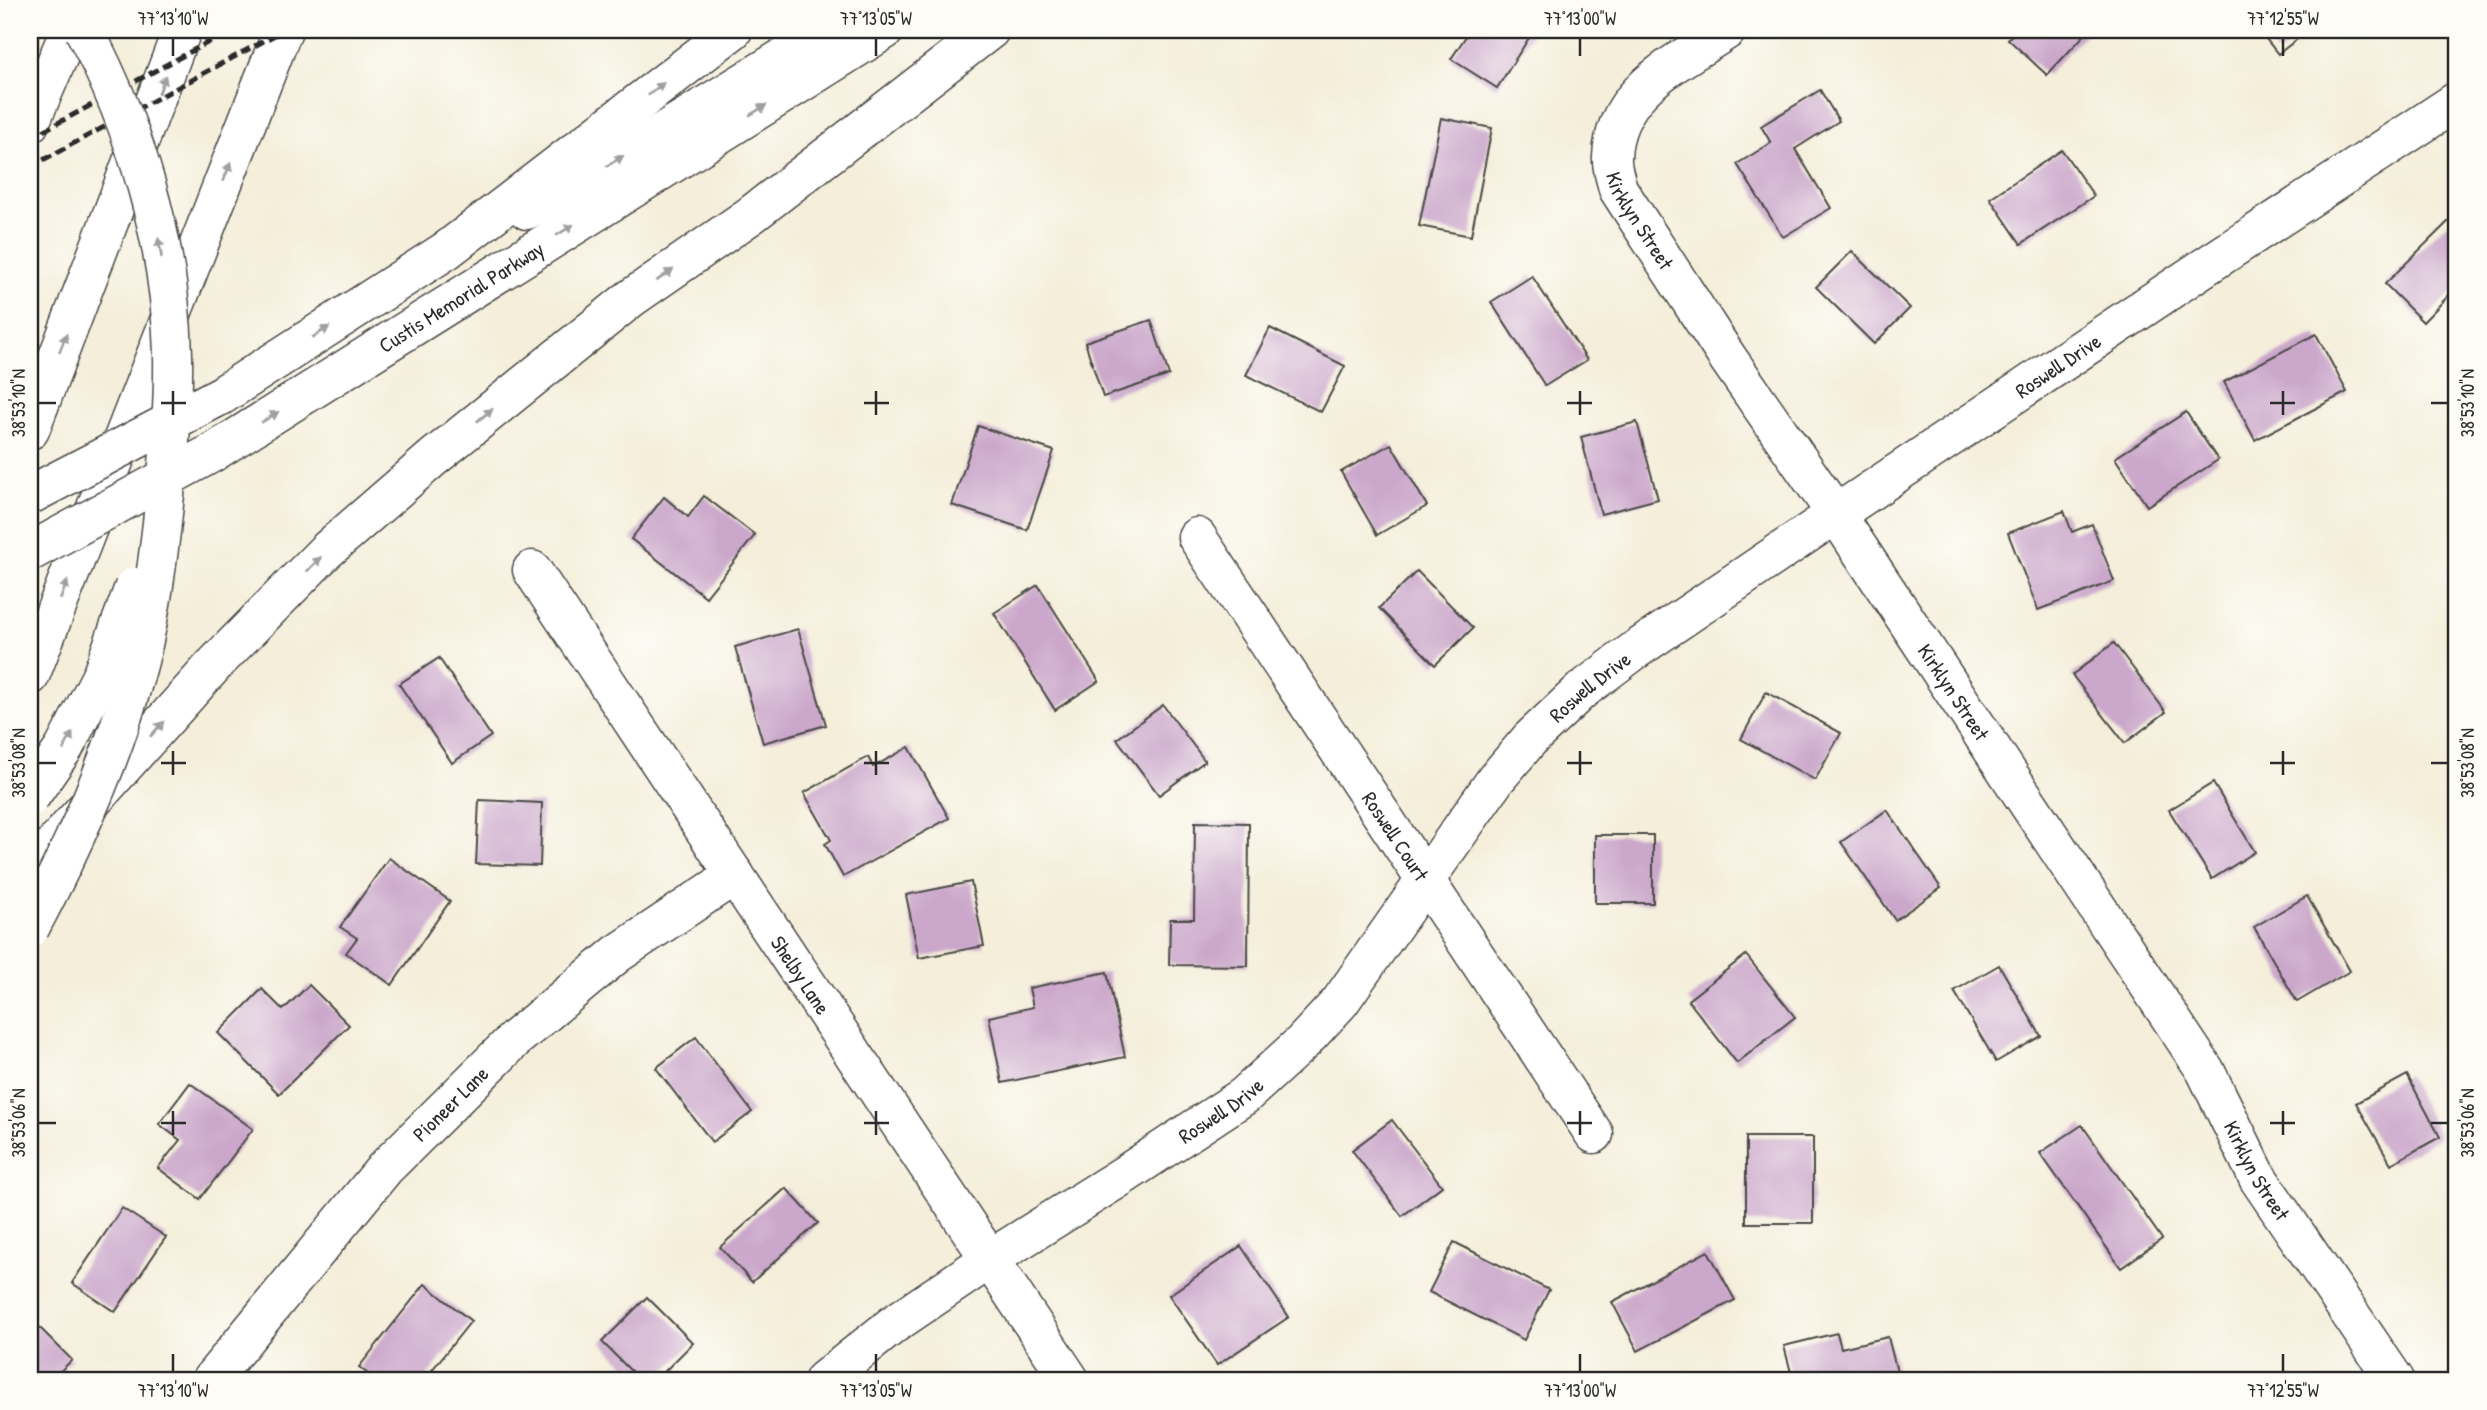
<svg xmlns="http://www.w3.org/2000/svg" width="2487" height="1410" viewBox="0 0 2487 1410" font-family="'Patrick Hand',sans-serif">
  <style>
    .building { fill: #cba7cb }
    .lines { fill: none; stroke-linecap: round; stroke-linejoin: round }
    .minor-casing { stroke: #494845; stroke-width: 41 }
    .highway-casing { stroke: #494845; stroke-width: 41 }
    .minor { stroke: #fff; stroke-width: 38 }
    .highway { stroke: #fff; stroke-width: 38 }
    .rail { stroke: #2b2b2b; stroke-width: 5; stroke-dasharray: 10 5; stroke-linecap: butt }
    .highway-bridge-casing { stroke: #494845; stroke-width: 41; stroke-linecap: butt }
    .highway-bridge { stroke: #fff; stroke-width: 38 }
    .oneway { fill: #a0a0a0 }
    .ticks { fill: none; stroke: #2b2b2b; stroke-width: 2.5 }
    .labels { text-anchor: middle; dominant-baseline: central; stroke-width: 7; stroke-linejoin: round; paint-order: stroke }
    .street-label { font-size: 21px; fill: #2b2b2b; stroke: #fdfcf7 }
    .neatline { fill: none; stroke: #2b2b2b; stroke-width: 2.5 }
    .ticks-label { font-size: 18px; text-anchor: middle; fill: #2b2b2b }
  </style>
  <rect width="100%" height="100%" fill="#fdfcf7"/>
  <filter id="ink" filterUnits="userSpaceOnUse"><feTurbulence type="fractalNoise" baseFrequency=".0143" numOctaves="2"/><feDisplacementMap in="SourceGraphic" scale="14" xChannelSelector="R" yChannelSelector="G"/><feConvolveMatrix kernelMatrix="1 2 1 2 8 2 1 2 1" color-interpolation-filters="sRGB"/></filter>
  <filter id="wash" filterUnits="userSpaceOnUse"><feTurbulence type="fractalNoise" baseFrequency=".00686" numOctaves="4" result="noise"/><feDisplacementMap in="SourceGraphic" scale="28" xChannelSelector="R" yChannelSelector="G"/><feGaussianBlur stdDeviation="1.57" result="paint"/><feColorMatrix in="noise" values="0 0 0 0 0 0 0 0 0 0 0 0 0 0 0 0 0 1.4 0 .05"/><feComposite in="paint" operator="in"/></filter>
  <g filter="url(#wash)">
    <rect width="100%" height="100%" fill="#f4eeda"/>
    <g id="blocks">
      <g class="building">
        <polygon points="1470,30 1534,30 1497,88 1451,59"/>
        <polygon points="2016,30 2089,30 2047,75 2008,39"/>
        <polygon points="2259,30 2309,30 2278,54"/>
        <polygon points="1820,90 1839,121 1795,149 1831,208 1783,237 1737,164 1771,143 1761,126"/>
        <polygon points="1441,118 1492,128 1471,236 1419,226"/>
        <polygon points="2062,150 2094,196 2021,244 1990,198"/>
        <polygon points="2457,213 2457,287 2423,322 2385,284"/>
        <polygon points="1852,251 1910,308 1874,344 1816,287"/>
        <polygon points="1532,276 1587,360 1545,386 1491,302"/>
        <polygon points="1151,320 1169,375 1103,397 1085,342"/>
        <polygon points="1270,328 1345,366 1321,412 1246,375"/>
        <polygon points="2316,334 2347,392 2255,440 2224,382"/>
        <polygon points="2186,412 2218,460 2147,506 2115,458"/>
        <polygon points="1637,422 1658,499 1601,514 1581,437"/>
        <polygon points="978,426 1054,451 1027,530 952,505"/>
        <polygon points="1391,444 1427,506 1377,535 1341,472"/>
        <polygon points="704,496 755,535 706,597 631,539 664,497 688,517"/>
        <polygon points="2064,511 2072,532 2092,524 2114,581 2038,610 2008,533"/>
        <polygon points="1417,571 1473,628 1435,665 1379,608"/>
        <polygon points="1038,585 1099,681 1055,710 994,613"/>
        <polygon points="798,629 826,725 763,743 735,647"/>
        <polygon points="2114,643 2166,712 2125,743 2072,675"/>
        <polygon points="439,658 491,736 452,763 399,684"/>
        <polygon points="1766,692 1841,733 1815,780 1741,739"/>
        <polygon points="1163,705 1205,761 1159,795 1117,739"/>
        <polygon points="909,747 949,818 843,877 825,844 831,840 804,793 868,757 873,767"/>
        <polygon points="2213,783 2255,852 2212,879 2169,810"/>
        <polygon points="479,800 542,803 540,866 476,864"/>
        <polygon points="1887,810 1941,888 1895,920 1841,842"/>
        <polygon points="1195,822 1249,823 1248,966 1169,965 1170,919 1194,919"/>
        <rect x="1595" y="835" width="58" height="68"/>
        <polygon points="389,858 450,901 392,985 346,953 357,938 340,927"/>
        <polygon points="971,882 984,946 919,958 906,895"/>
        <polygon points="2307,896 2350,971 2297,1002 2254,927"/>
        <polygon points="1746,955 1795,1017 1737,1063 1688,1000"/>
        <polygon points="1999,965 2041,1036 1996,1062 1954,991"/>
        <polygon points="1107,972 1125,1057 1002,1083 989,1017 1033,1007 1029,988"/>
        <polygon points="309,985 349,1025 279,1094 218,1033 262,989 283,1010"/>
        <polygon points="696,1037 752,1112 712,1142 656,1068"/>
        <polygon points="2407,1075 2440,1137 2391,1164 2356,1103"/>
        <polygon points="190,1083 253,1129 200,1199 158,1168 180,1140 159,1124"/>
        <polygon points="1392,1120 1442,1186 1402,1216 1352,1150"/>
        <polygon points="2082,1125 2162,1239 2121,1268 2040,1153"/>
        <rect x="1746" y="1137" width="67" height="86"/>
        <polygon points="786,1188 818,1223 752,1282 720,1247"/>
        <polygon points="122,1208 166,1237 115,1312 72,1283"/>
        <polygon points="1454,1242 1549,1290 1524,1340 1429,1292"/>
        <polygon points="1241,1246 1289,1317 1217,1365 1169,1295"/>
        <polygon points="1708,1251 1735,1300 1638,1351 1612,1302"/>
        <polygon points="425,1284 471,1321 424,1380 376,1380 359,1367"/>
        <polygon points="647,1297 693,1343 656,1380 640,1380 602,1342"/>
        <polygon points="36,1324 72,1360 51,1380 30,1380 30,1330"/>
        <polygon points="1837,1333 1841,1348 1888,1337 1899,1380 1793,1380 1784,1346"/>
      </g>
    </g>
  </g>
  <g filter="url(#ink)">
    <use href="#blocks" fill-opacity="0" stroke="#494845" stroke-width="2"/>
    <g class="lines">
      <g class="minor-casing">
        <g id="minor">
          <path id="s1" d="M1727,30C1678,63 1614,90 1612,157C1611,168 1616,179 1618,189L1727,357L1836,514L2205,1070L2258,1178L2395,1380"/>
          <path id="s2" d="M1197,537L1594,1134"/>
          <path id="s3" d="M532,570L1070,1380"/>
          <path id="s4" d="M211,1380L385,1168L516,1038L617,954L735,875"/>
          <path id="s5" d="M824,1380L894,1324L990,1259L1124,1175L1244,1096L1303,1042L1340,1002L1496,779L1530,739L1581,691L1634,651L1836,514L2200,270L2457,101"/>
        </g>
      </g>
      <g class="highway-casing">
        <g id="highway">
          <polyline points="30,123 70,30"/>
          <polyline points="527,210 570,189 828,30"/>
          <polyline points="222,395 447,250 733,30"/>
          <polyline points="30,430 182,30"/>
          <path id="s6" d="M212,453L885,30"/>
          <polyline points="30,676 283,30"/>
          <polyline points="30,871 213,666 326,551 433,458 630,299 751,215 990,30"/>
        </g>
      </g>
      <use href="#minor" class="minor"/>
      <use href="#highway" class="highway"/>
      <g class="rail">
        <polyline points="30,138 231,30"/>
        <polyline points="30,167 284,30"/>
      </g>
      <g class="highway-bridge-casing">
        <g id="highway-bridge">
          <polyline points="30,495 222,395"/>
          <polyline points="30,552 212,453"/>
          <polyline points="30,797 64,748 102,674 134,587"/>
          <path d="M30,928C72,849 110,766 134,679C149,629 156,575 162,523C168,468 174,410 173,354C170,243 136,128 84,30"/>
        </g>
      </g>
      <use href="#highway-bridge" class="highway-bridge"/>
    </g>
    <defs><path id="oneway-solid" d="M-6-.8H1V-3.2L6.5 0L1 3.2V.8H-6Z" transform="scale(1.75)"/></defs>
    <g class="oneway">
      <use href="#oneway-solid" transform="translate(162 85) rotate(-69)"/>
      <use href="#oneway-solid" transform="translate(656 89) rotate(-38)"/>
      <use href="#oneway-solid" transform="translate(758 110) rotate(-32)"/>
      <use href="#oneway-solid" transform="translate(615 161) rotate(-32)"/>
      <use href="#oneway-solid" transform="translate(227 172) rotate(-69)"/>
      <use href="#oneway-solid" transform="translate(565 230) rotate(-32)"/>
      <use href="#oneway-solid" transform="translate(160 248) rotate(-100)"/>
      <use href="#oneway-solid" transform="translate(665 275) rotate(-35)"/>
      <use href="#oneway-solid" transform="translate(321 332) rotate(-33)"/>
      <use href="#oneway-solid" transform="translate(63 343) rotate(-69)"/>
      <use href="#oneway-solid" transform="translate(485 415) rotate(-39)"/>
      <use href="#oneway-solid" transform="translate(270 417) rotate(-32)"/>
      <use href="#oneway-solid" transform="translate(314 564) rotate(-45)"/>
      <use href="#oneway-solid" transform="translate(64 590) rotate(-69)"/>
      <use href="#oneway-solid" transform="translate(157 729) rotate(-48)"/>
      <use href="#oneway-solid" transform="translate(68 741) rotate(-62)"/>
    </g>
  </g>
  <path class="ticks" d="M173,38V56M876,38V56M1580,38V56M2283,38V56M173,391V415M876,391V415M1580,391V415M2283,391V415M38,403H56M161,403H186M864,403H889M1567,403H1592M2270,403H2295M2431,403H2448M173,751V775M876,751V775M1580,751V775M2283,751V775M38,763H56M161,763H186M864,763H889M1567,763H1592M2270,763H2295M2431,763H2448M173,1111V1135M876,1111V1135M1580,1111V1135M2283,1111V1135M38,1123H56M161,1123H186M864,1123H889M1567,1123H1592M2270,1123H2295M2431,1123H2448M173,1354V1372M876,1354V1372M1580,1354V1372M2283,1354V1372"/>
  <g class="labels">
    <g class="street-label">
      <text stroke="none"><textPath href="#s1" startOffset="250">Kirklyn Street</textPath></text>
      <text stroke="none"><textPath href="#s6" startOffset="294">Custis Memorial Parkway</textPath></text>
      <text stroke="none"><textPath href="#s5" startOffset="1614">Roswell Drive</textPath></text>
      <text stroke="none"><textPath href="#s5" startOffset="1046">Roswell Drive</textPath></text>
      <text stroke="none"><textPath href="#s1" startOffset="817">Kirklyn Street</textPath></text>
      <text stroke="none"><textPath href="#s2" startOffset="359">Roswell Court</textPath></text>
      <text stroke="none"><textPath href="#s3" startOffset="486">Shelby Lane</textPath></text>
      <text stroke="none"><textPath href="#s4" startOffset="366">Pioneer Lane</textPath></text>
      <text stroke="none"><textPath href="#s5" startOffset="480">Roswell Drive</textPath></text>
      <text stroke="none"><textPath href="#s1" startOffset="1384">Kirklyn Street</textPath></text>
    </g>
  </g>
  <rect width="2487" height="1410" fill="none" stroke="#fdfcf7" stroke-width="77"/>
  <rect x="38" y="38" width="2410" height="1334" class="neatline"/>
  <g class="ticks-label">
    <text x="173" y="25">77°13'10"W</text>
    <text x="876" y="25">77°13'05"W</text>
    <text x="1580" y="25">77°13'00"W</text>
    <text x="2283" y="25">77°12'55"W</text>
    <text transform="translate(19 403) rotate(-90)" y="6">38°53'10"N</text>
    <text transform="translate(2468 403) rotate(-90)" y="6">38°53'10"N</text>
    <text transform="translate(19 763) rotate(-90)" y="6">38°53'08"N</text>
    <text transform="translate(2468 763) rotate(-90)" y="6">38°53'08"N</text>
    <text transform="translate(19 1123) rotate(-90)" y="6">38°53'06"N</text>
    <text transform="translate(2468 1123) rotate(-90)" y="6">38°53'06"N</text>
    <text x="173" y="1397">77°13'10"W</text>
    <text x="876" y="1397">77°13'05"W</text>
    <text x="1580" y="1397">77°13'00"W</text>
    <text x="2283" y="1397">77°12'55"W</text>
  </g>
</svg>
